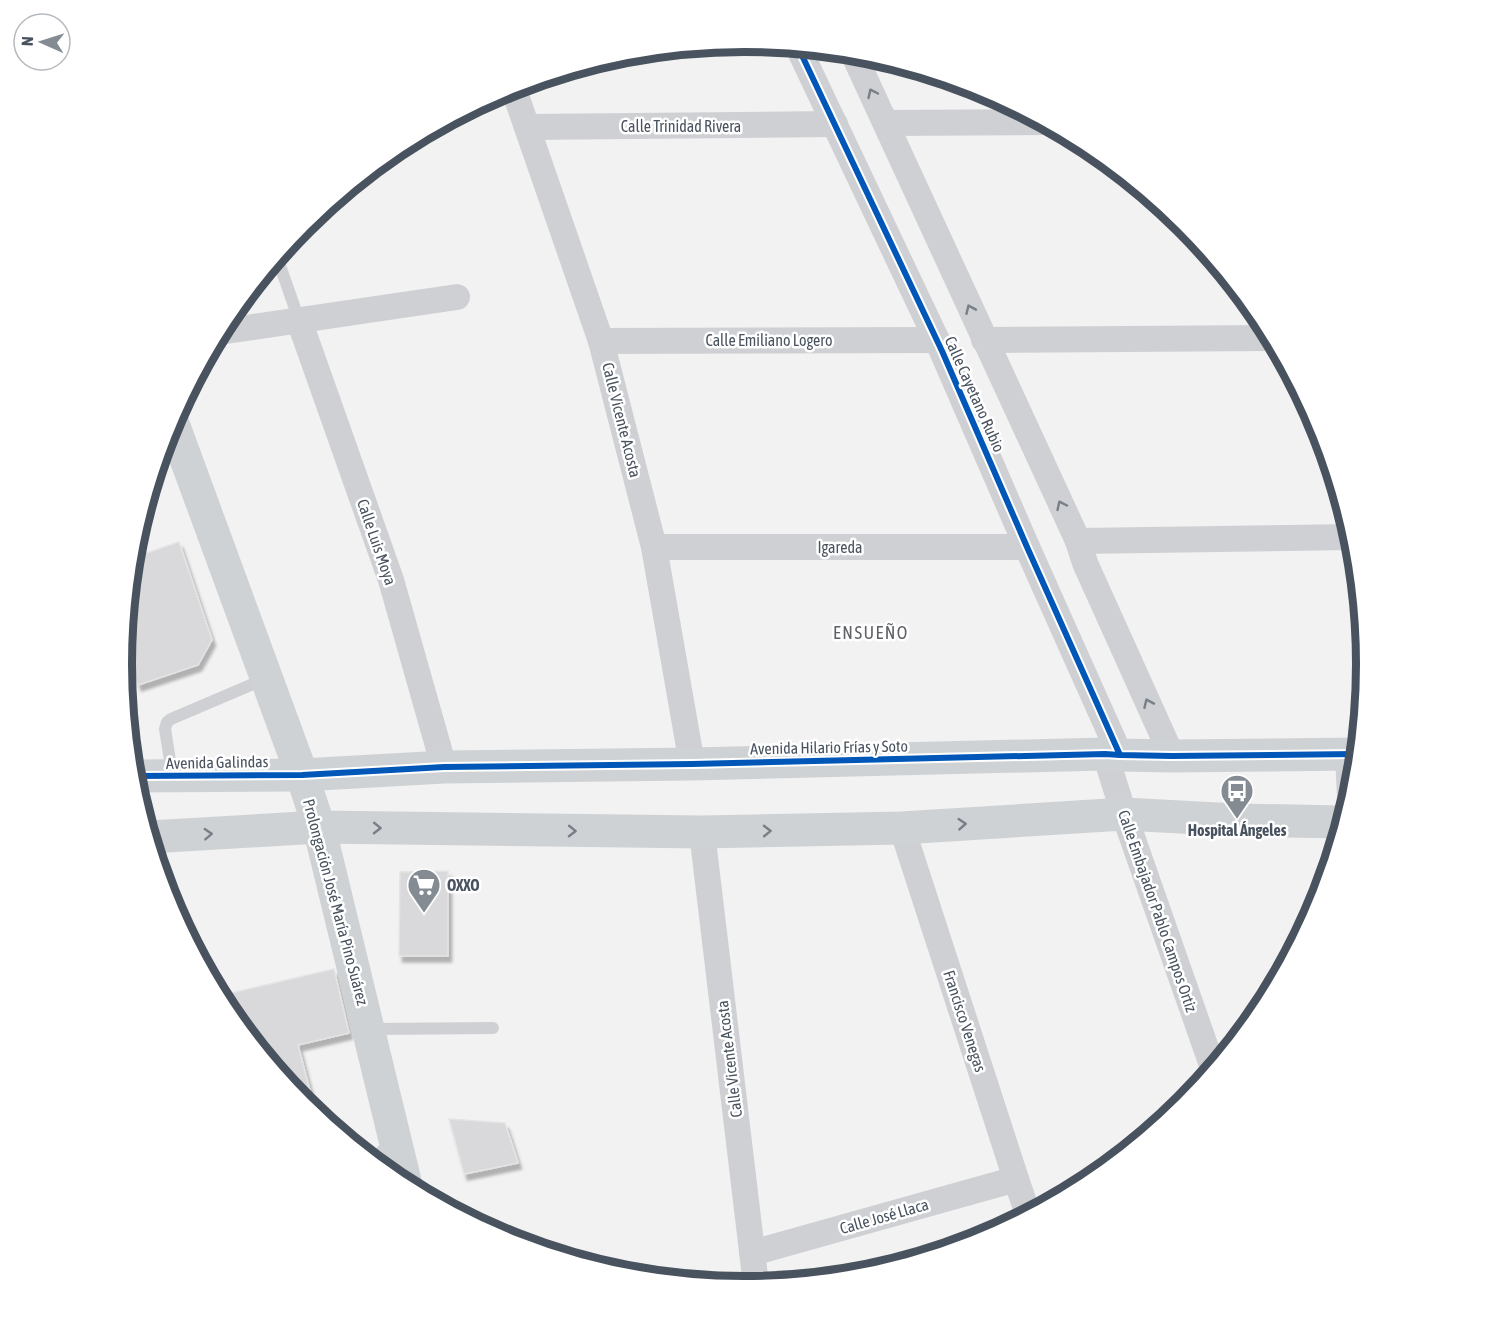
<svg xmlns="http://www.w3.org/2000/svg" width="1488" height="1328" viewBox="0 0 1488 1328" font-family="'Asap Condensed',sans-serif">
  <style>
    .building { fill: #d9d9db; stroke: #e4e4e5; stroke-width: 1.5; filter: url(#shadow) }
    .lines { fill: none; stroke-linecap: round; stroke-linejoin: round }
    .lane { stroke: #ced0d3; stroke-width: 12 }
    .street { stroke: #ced0d3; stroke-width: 26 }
    .secondary { stroke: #cfd2d4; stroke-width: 33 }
    .cycleway-casing { stroke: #fff; stroke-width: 10 }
    .cycleway { stroke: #0057b8; stroke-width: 6 }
    .oneway { stroke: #787f88 }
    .labels { text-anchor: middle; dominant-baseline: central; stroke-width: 5; stroke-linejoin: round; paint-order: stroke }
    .street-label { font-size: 16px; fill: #49535f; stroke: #fff }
    .poi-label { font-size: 16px; font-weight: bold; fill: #49535f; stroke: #fff }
    .neighbourhood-label { font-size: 18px; letter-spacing: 1.5px; fill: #5e6166; stroke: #fff }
    .rim { fill: none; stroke: #49535f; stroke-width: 8 }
  </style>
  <defs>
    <filter id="shadow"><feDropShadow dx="3.5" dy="6" stdDeviation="1.5" flood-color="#0004"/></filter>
  </defs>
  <rect width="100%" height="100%" fill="#f3f2f2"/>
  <g class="building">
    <polygon points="179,542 212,640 198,665 138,685 124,644 132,558"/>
    <polygon points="448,871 448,956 399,956 400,872"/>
    <polygon points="334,969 349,1033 298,1045 316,1114 304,1104 239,1024 231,993"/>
    <polygon points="449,1119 505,1123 518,1163 464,1174"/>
  </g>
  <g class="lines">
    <g class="lane">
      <polyline points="277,257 299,320"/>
      <polyline points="172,773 165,729 167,722 171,719 265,679"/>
      <polyline points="371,1029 493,1028"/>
      <polyline points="373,1160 391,1142"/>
    </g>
    <g class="street">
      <polyline points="798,47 942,351 1027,547 1120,755"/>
      <polyline points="853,53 1078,541 1085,563 1172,756"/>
      <polyline points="513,87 601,341 654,547 692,764"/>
      <polyline points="886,123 1044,122"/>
      <polyline points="527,127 835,124"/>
      <polyline points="299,320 391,580 444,767"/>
      <polyline points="219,332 457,297"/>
      <polyline points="984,340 1271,338"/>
      <polyline points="601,341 937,340"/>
      <polyline points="1078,541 1352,537"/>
      <polyline points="654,547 1027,547"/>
      <polyline points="1105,754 1124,814 1213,1068"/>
      <polyline points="1348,754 1350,798"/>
      <polyline points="902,828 1016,1179 1028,1214"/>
      <polyline points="702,832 756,1285"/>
      <polyline points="752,1253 1016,1179"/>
    </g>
    <g class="secondary">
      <polyline points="172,421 302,775 319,827 406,1185"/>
      <polyline points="133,776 302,775 444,767 692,764 1105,754 1120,755 1172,756 1357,754"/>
      <polyline points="150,837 319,827 702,832 902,828 1124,814 1237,820 1343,822"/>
    </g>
    <g class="cycleway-casing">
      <g id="cycleway">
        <polyline points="798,47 942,351 1027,547 1120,755"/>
        <polyline points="133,776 302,775 444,767 692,764 1105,754 1120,755 1172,756 1357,754"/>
      </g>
    </g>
    <use href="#cycleway" class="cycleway"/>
  </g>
  <defs><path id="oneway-chevron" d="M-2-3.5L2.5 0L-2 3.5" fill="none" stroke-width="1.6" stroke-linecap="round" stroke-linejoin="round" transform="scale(1.5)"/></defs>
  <g class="oneway">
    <use href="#oneway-chevron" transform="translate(872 93) rotate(-115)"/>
    <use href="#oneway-chevron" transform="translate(970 309) rotate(-114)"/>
    <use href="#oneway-chevron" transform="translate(1061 505) rotate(-115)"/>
    <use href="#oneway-chevron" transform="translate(1148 703) rotate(-114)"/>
    <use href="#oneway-chevron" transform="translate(962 824) rotate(-4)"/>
    <use href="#oneway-chevron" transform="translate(377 828) rotate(1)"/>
    <use href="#oneway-chevron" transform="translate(572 831) rotate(1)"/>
    <use href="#oneway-chevron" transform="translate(767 831) rotate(-1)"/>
    <use href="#oneway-chevron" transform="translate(208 834) rotate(-3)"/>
  </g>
  <defs>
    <g id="bus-pin" transform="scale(1.725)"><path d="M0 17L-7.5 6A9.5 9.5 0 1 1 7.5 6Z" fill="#848b92" stroke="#fff"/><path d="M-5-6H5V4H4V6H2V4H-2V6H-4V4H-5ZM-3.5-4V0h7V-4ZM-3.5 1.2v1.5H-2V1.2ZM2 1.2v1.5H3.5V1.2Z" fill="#fff"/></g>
    <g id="supermarket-pin" transform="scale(1.725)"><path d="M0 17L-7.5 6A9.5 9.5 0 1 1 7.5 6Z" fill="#848b92" stroke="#fff"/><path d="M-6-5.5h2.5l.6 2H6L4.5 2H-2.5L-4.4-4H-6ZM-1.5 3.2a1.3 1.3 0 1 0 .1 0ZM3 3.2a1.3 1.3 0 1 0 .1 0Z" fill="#fff"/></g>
  </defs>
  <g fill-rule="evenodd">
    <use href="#bus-pin" x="1237" y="791"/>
    <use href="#supermarket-pin" x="424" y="885"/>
  </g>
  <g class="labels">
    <g class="street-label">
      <text x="681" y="126">Calle Trinidad Rivera</text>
      <text x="769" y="340">Calle Emiliano Logero</text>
      <text transform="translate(975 394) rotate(66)">Calle Cayetano Rubio</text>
      <text transform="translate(622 420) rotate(76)">Calle Vicente Acosta</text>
      <text transform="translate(377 542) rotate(71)">Calle Luis Moya</text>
      <text x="840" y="547">Igareda</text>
      <text transform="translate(829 747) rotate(-1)">Avenida Hilario Frías y Soto</text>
      <text transform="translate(217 762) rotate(-1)">Avenida Galindas</text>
      <text transform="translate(336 902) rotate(75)">Prolongación José María Pino Suárez</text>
      <text transform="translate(1158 911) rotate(71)">Calle Embajador Pablo Campos Ortiz</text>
      <text transform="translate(965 1021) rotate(72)">Francisco Venegas</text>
      <text transform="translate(729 1059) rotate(-97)">Calle Vicente Acosta</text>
      <text transform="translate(884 1216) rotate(-16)">Calle José Llaca</text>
    </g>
    <g class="poi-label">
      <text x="1237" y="830">Hospital Ángeles</text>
      <text x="447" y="885" text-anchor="start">OXXO</text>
    </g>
    <g class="neighbourhood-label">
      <text x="871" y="632">ENSUEÑO</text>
    </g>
  </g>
  <path d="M0 0H1488V1328H0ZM132 664a612 612 0 1 1 1224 0a612 612 0 1 1-1224 0Z" fill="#fff" fill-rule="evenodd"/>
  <path class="rim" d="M132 664a612 612 0 1 1 1224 0a612 612 0 1 1-1224 0Z"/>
  <g transform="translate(42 42) rotate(273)"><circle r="28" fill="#ffffff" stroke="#b6babf" stroke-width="1.5"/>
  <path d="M0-4.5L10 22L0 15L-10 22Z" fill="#848b92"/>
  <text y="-9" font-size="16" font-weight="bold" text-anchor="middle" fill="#49535f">N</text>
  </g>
</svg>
